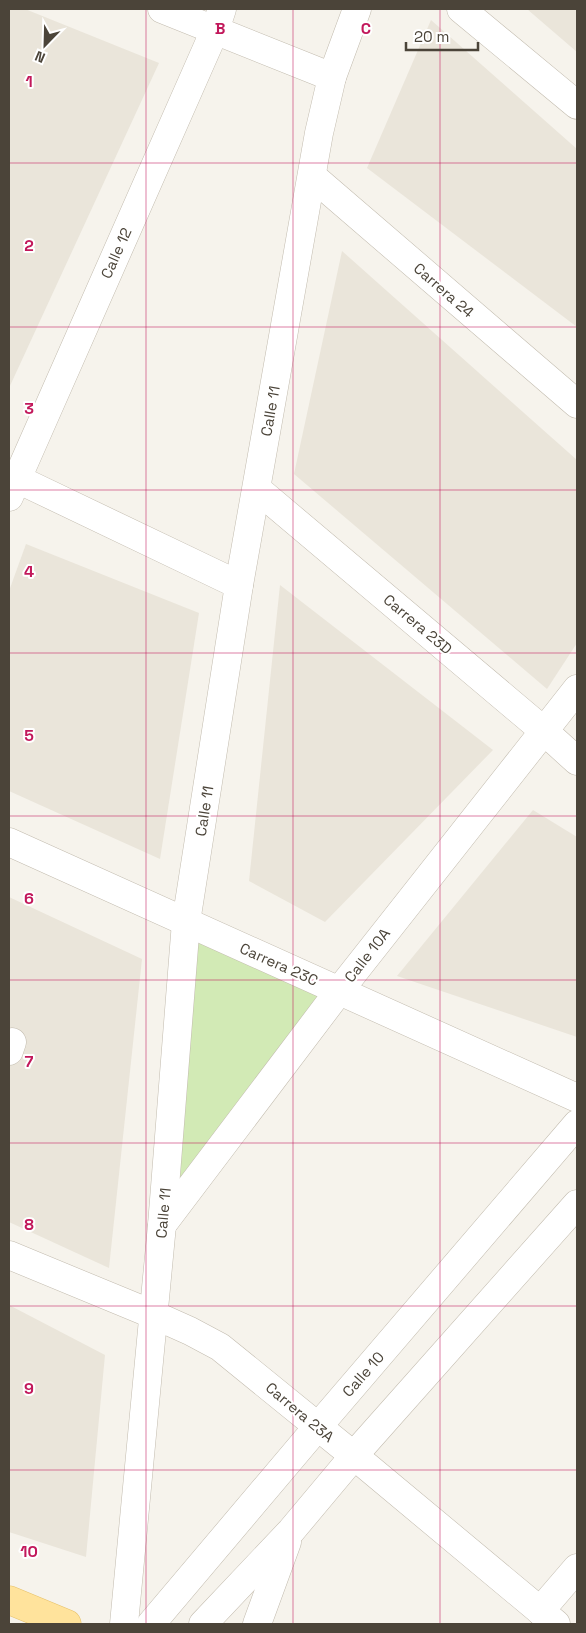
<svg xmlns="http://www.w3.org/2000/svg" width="586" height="1633" viewBox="0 0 586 1633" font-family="'Space Grotesk',sans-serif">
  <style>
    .residential { fill: #eae5da }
    .green { fill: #d2eab5 }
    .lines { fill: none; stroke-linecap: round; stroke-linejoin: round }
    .minor-casing { stroke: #c2bbae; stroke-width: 29 }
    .major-casing { stroke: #e6c16a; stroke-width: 29 }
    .minor { stroke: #fff; stroke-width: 28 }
    .major { stroke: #ffe39c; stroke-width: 28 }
    .grid { fill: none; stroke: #c2185b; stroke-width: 1; stroke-opacity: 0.55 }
    .labels { text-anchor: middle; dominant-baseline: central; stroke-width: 4; stroke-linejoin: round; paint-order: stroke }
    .street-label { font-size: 15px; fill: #4b4439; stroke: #fff }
    .grid-label { font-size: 16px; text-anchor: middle; font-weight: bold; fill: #c2185b; stroke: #fff; stroke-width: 4; stroke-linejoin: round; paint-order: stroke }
  </style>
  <rect width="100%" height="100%" fill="#f6f3ec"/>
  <g class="residential">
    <polygon points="9,9 25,9 159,63 9,388"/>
    <polygon points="527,9 577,9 577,52"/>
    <polygon points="431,20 577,149 577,327 367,168"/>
    <polygon points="342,251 577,460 577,643 547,689 294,474"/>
    <polygon points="26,544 199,613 160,859 9,791 9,591"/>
    <polygon points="280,585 493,750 325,922 249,881"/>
    <polygon points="533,810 577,837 577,1037 397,976"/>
    <polygon points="9,897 142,959 109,1268 9,1222"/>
    <polygon points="9,1305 105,1355 86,1557 9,1532"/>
  </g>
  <polygon class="green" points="186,922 339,991 162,1225"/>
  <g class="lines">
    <g class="minor-casing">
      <g id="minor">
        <polyline points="162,9 332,77"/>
        <polyline points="461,9 577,105"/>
        <polyline points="312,176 577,404"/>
        <polyline points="9,475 239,585"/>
        <polyline points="257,489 544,731 577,761"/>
        <polyline points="9,497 215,30 222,9"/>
        <polyline points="9,842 577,1098"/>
        <polyline points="9,1051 12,1042"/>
        <polyline points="162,1225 339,991 577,689"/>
        <polyline points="9,1255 152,1314 190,1331 220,1347 364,1464 556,1624"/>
        <polyline points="540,1611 577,1568"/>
        <polyline points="124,1624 162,1225 186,922 239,585 319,133 332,77 357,9"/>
        <polyline points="151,1624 309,1437 577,1124"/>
        <polyline points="203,1624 291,1531 363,1445 577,1204"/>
        <polyline points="257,1624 287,1542"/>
      </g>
    </g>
    <g class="major-casing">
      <polyline id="major" points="9,1600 67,1624"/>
    </g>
    <use href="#minor" class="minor"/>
    <use href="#major" class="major"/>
  </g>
  <path class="grid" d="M146,9V1624M293,9V1624M440,9V1624M9,163H577M9,327H577M9,490H577M9,653H577M9,816H577M9,980H577M9,1143H577M9,1306H577M9,1470H577"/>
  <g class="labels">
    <g class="street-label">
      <text transform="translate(116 253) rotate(-66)">Calle 12</text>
      <text transform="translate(444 290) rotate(41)">Carrera 24</text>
      <text transform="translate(270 411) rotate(-80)">Calle 11</text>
      <text transform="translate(418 624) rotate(40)">Carrera 23D</text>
      <text transform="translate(204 811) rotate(-81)">Calle 11</text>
      <text transform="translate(367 955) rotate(-52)">Calle 10A</text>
      <text transform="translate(279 964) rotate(24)">Carrera 23C</text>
      <text transform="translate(163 1213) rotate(-85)">Calle 11</text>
      <text transform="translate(363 1374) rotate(-49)">Calle 10</text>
      <text transform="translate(300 1412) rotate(40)">Carrera 23A</text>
    </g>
  </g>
  <g class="grid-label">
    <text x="220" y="34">B</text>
    <text x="366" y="34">C</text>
    <text x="29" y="87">1</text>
    <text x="29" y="251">2</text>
    <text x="29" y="414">3</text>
    <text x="29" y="577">4</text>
    <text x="29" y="741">5</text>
    <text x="29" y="904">6</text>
    <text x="29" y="1067">7</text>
    <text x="29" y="1230">8</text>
    <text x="29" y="1394">9</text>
    <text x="29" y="1557">10</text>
  </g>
  <rect width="586" height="1633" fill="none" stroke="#4b4439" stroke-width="20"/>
  <g transform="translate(45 45) rotate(203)" stroke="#ffffff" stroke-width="4" paint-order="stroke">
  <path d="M0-4L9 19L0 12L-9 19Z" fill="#4b4439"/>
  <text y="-8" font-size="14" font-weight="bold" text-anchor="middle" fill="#4b4439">N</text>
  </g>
  <path d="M406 42v8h72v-8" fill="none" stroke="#4b4439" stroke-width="2.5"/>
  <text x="414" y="42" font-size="15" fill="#4b4439" stroke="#ffffff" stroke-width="4" paint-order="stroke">20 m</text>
</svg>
